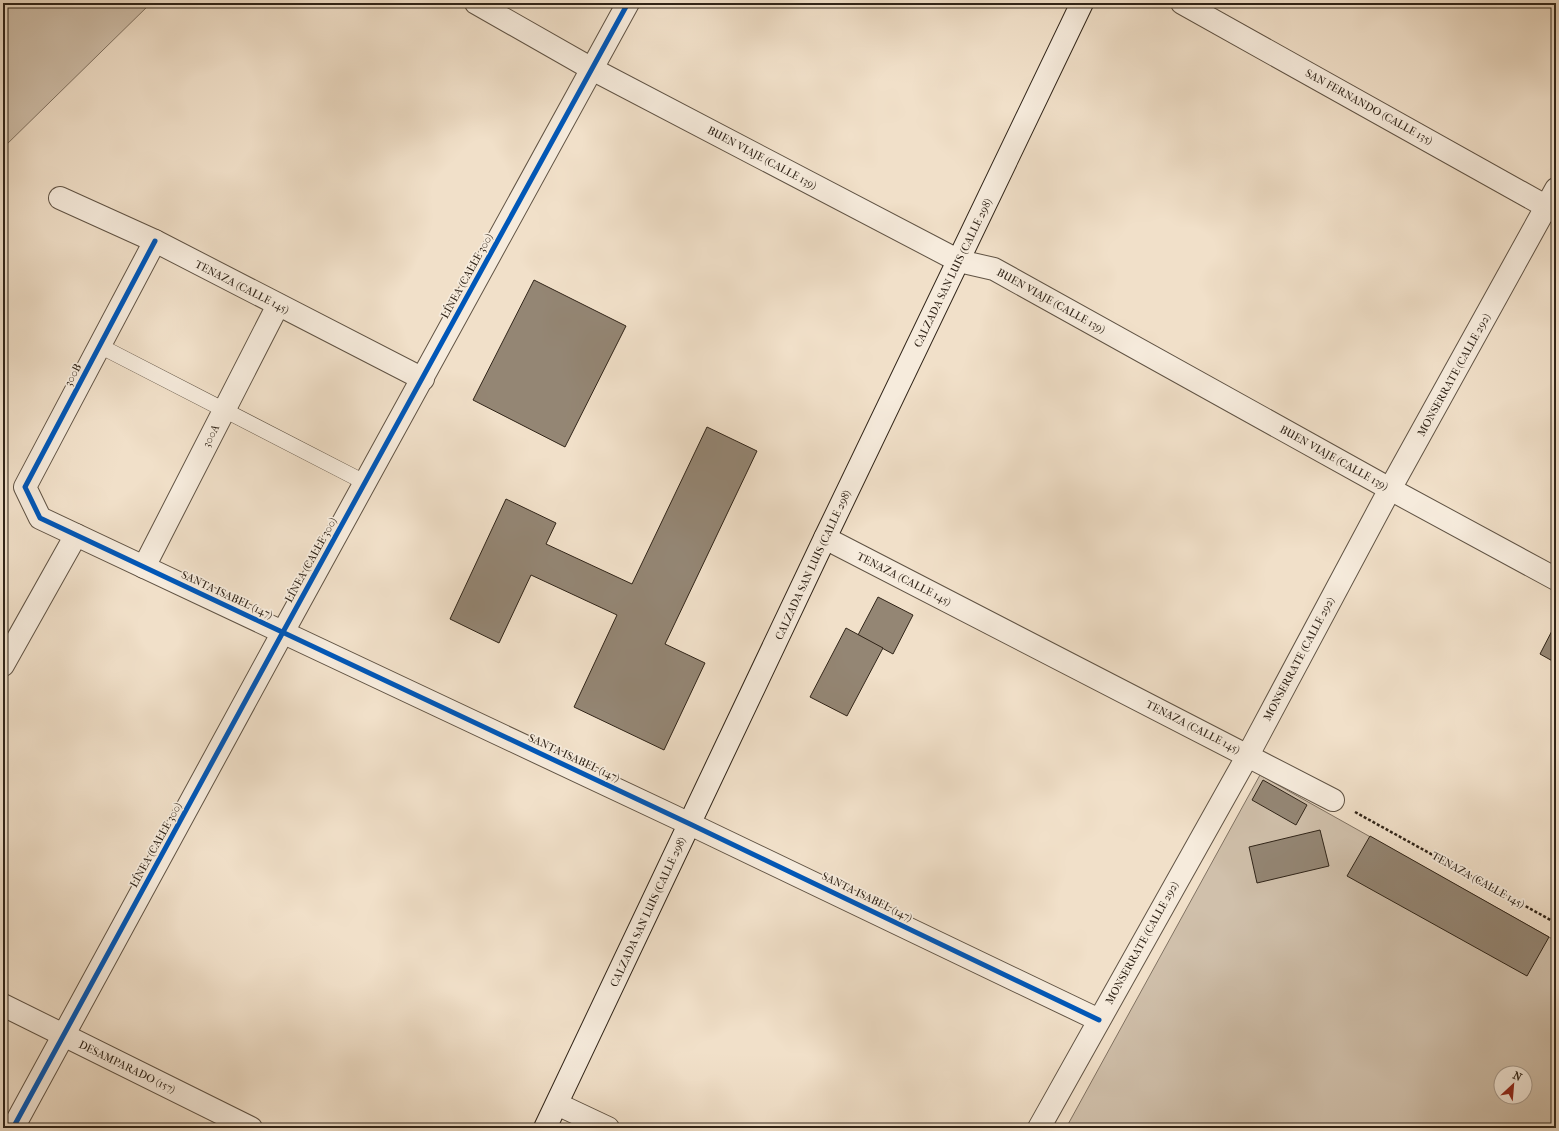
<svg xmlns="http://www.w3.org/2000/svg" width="1559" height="1131" viewBox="0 0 1559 1131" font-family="'IM FELL French Canon',serif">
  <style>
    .green { fill: #d0c0ab; stroke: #807262; fill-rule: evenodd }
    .building { fill: #948674; stroke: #302418 }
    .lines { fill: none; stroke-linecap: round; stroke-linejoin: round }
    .lane-casing { stroke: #605344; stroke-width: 16 }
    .street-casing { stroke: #605344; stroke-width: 24 }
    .secondary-casing { stroke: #302418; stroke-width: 24 }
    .path { stroke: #302418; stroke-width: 2.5; stroke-dasharray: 3 2; stroke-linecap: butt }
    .lane { stroke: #f6ebdc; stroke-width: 15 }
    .street { stroke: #f6ebdc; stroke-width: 22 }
    .secondary { stroke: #f6ebdc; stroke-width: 22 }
    .cycleway-casing { stroke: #f6ebdc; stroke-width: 8 }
    .cycleway { stroke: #0057b8; stroke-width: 5 }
    .labels { text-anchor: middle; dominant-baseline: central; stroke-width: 3.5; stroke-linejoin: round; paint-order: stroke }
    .street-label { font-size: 11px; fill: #302418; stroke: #f6ebdc }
  </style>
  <rect width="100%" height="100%" fill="#f1e0c9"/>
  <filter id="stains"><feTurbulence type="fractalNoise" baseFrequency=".005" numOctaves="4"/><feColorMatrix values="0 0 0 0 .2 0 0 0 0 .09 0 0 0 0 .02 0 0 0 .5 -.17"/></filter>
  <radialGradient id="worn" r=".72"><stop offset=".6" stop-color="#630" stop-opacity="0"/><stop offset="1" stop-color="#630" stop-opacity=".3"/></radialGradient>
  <g class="green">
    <polygon points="3,3 151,3 3,148"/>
    <path d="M1260,775L1556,941V1128H1066ZM1501,1073H1525V1097H1501Z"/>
  </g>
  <g class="building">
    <polygon points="534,280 626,326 565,447 473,400"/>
    <polygon points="707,427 757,451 665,644 705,663 664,750 574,707 617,615 531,575 499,643 450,619 506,499 556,523 546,544 632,584"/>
    <polygon points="878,597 913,615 893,654 858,635"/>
    <polygon points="1556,623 1556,663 1540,654"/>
    <polygon points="846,628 883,648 847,716 810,697"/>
    <polygon points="1263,780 1307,805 1296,825 1252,800"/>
    <polygon points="1320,830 1329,866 1257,883 1249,847"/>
    <polygon points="1370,836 1549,937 1527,976 1347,876"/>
  </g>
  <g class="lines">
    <g class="lane-casing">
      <polyline id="lane" points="100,346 366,483"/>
    </g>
    <g class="street-casing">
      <g id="street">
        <polyline points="476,3 592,69 959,261 994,269 1390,489 1556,579"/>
        <polyline points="1182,3 1556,212"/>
        <polyline points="60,198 155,241 423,379"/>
        <polyline points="155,241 25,487 40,518 690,824 1099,1020"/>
        <polyline points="825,538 1333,800"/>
        <polyline points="144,567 278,305"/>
        <polyline points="3,665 76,535"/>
        <polyline points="3,1005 251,1128"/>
        <polyline points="557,1104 608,1128"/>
        <polyline points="13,1128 283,632 628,3"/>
        <polyline points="1039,1128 1248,755 1390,489 1556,189"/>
      </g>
    </g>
    <g class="secondary-casing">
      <polyline id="secondary" points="545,1128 825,538 1082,3"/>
    </g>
    <polyline class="path" points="1355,812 1556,923"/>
    <use href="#lane" class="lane"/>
    <use href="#street" class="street"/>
    <use href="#secondary" class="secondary"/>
    <g class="cycleway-casing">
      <g id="cycleway">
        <polyline points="155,241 25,487 40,518 690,824 1099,1020"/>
        <polyline points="13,1128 283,632 628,3"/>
      </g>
    </g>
    <use href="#cycleway" class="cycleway"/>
  </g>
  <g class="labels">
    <g class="street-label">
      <text transform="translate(1369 107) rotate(29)">SAN FERNANDO (CALLE 135)</text>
      <text transform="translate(762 158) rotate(28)">BUEN VIAJE (CALLE 139)</text>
      <text transform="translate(953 273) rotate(-64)">CALZADA SAN LUIS (CALLE 298)</text>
      <text transform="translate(467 276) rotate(-61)">LÍNEA (CALLE 300)</text>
      <text transform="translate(242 287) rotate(27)">TENAZA (CALLE 145)</text>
      <text transform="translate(1051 301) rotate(29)">BUEN VIAJE (CALLE 139)</text>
      <text transform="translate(73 375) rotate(-62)">300B</text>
      <text transform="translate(1454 375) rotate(-61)">MONSERRATE (CALLE 292)</text>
      <text transform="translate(211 436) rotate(-63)">300A</text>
      <text transform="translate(1334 458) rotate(29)">BUEN VIAJE (CALLE 139)</text>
      <text transform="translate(311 560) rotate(-61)">LÍNEA (CALLE 300)</text>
      <text transform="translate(813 565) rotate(-65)">CALZADA SAN LUIS (CALLE 298)</text>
      <text transform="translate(904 579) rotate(27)">TENAZA (CALLE 145)</text>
      <text transform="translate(227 595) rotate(25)">SANTA ISABEL (147)</text>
      <text transform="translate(1299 659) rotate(-62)">MONSERRATE (CALLE 292)</text>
      <text transform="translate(1193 727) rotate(27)">TENAZA (CALLE 145)</text>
      <text transform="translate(574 758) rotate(25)">SANTA ISABEL (147)</text>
      <text transform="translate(156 845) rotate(-61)">LÍNEA (CALLE 300)</text>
      <text transform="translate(1478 880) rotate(29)">TENAZA (CALLE 145)</text>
      <text transform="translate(867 897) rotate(26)">SANTA ISABEL (147)</text>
      <text transform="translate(648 912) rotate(-65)">CALZADA SAN LUIS (CALLE 298)</text>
      <text transform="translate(1142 943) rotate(-61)">MONSERRATE (CALLE 292)</text>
      <text transform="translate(127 1067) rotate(26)">DESAMPARADO (157)</text>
    </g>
  </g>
  <rect width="1559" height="1131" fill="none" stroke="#f1e0c9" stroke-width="16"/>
  <rect x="4" y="4" width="1551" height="1123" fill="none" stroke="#302418" stroke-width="2"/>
  <rect x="8" y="8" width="1543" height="1115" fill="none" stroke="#302418"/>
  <g transform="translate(1513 1085) rotate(26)"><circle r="19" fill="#f6ebdc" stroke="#a79b8e"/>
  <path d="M0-3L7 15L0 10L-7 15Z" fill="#8f2418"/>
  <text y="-6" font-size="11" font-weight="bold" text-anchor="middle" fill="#302418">N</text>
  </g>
  <rect width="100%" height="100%" filter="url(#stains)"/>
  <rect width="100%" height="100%" fill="url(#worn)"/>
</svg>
